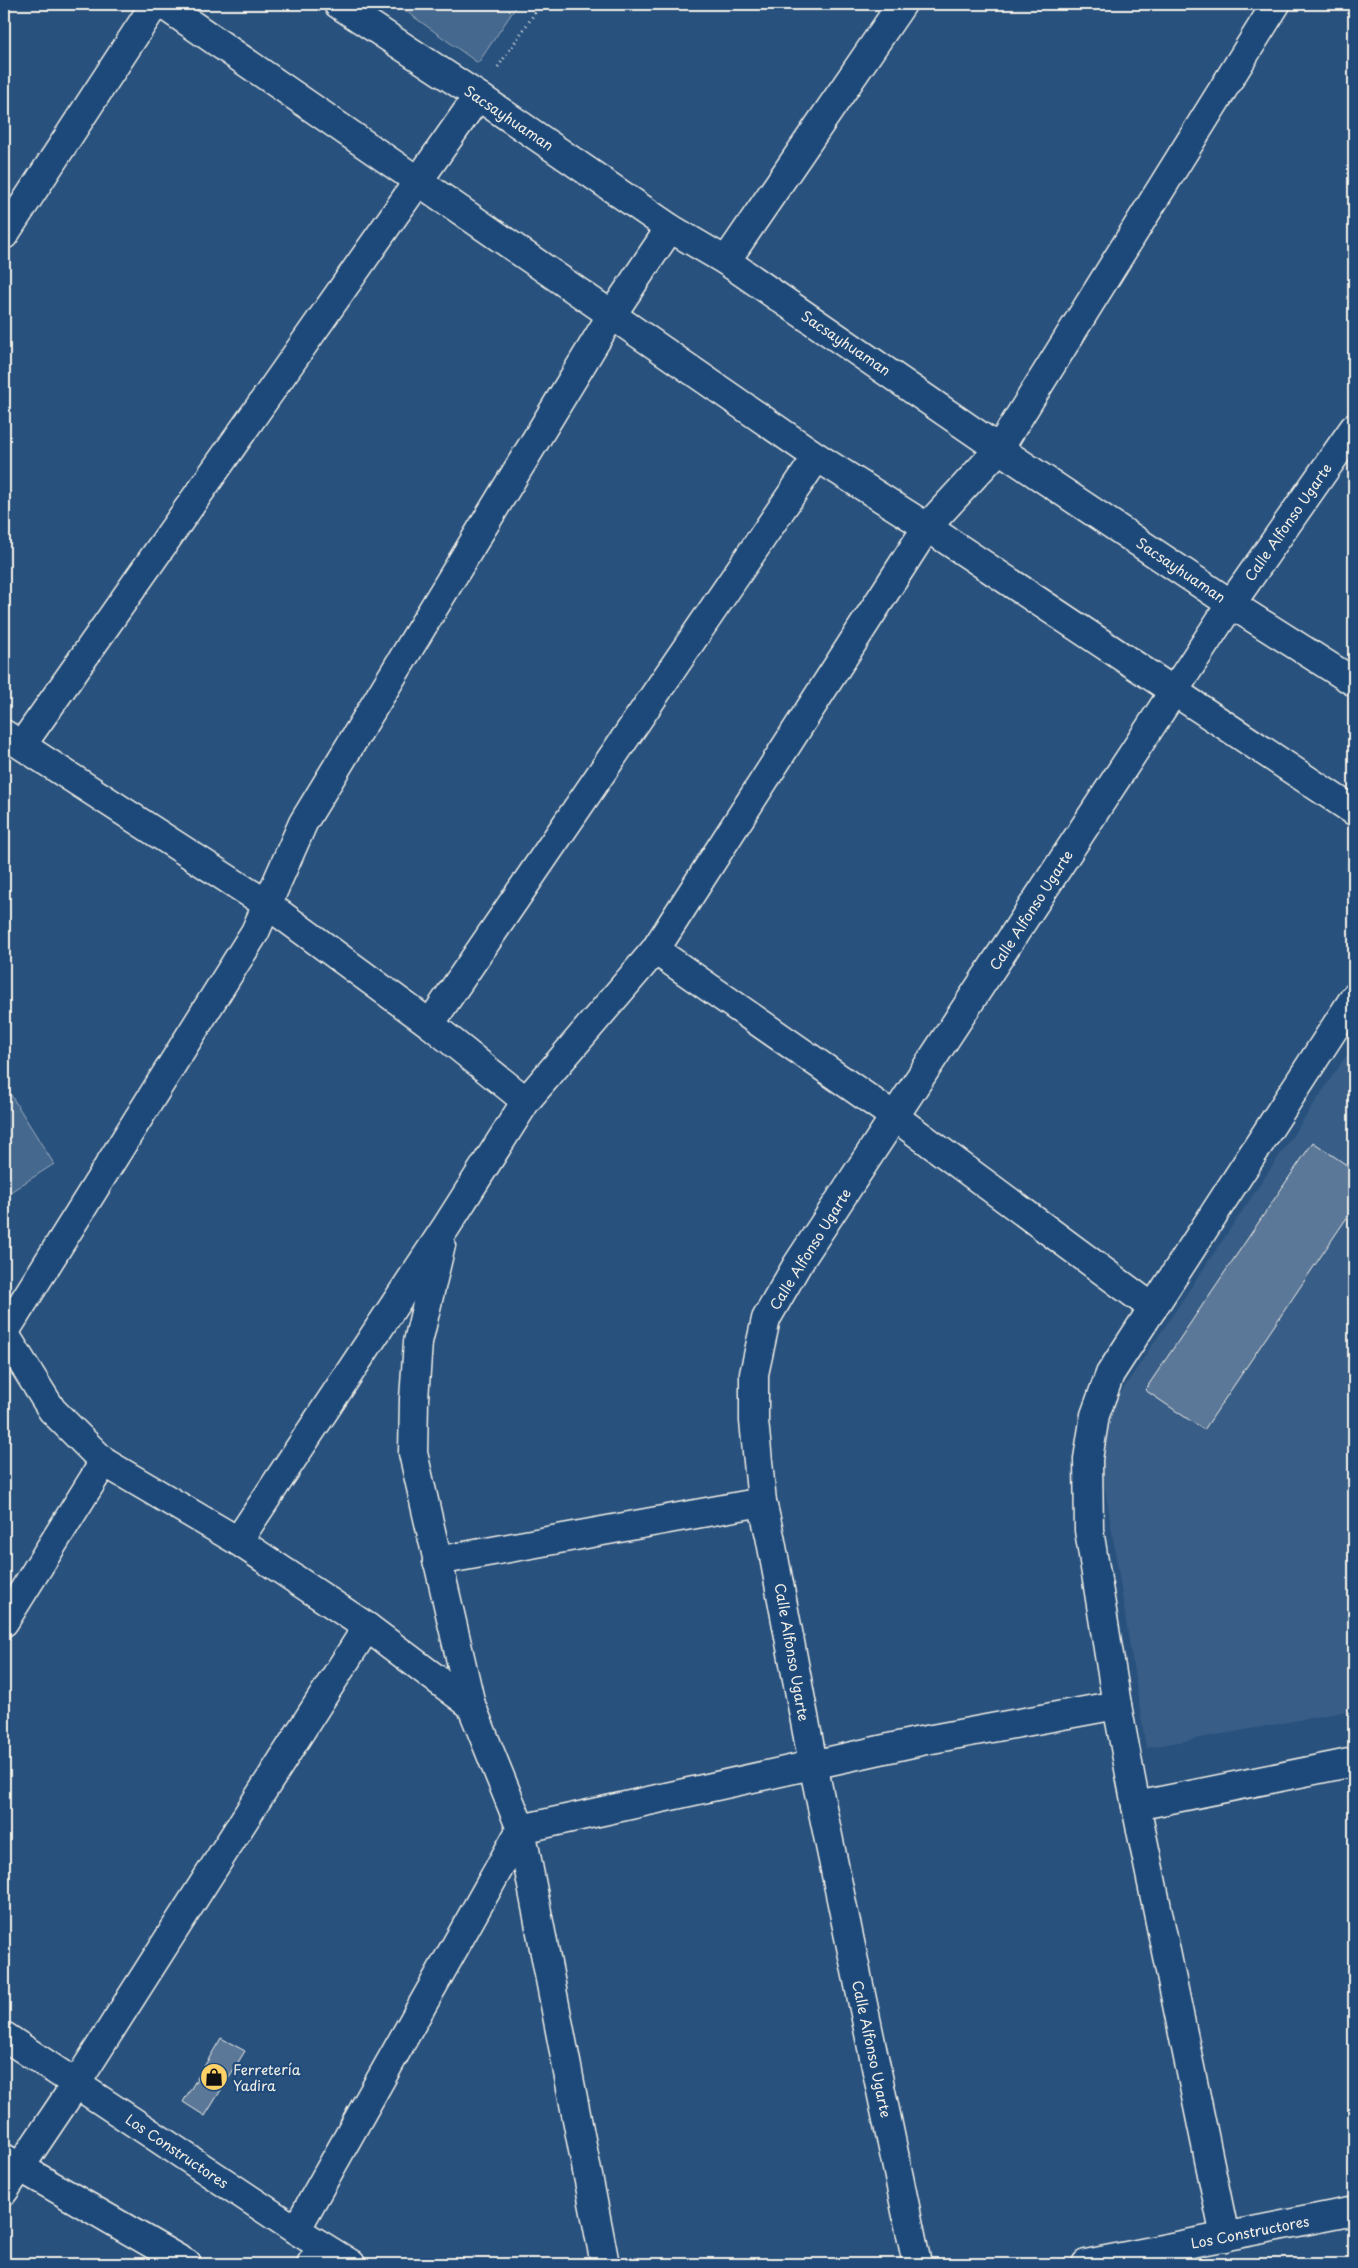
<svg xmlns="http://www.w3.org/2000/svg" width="1358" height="2268" viewBox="0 0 1358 2268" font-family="'Playpen Sans',sans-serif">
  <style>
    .built { fill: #375d86 }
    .green { fill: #45688e; stroke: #9cacbb }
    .building { fill: #5b7899; stroke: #f4f1e8 }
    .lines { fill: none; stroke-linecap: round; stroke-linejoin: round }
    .minor-casing { stroke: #f4f1e8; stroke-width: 31 }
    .tertiary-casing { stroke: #f4f1e8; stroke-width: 31 }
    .secondary-casing { stroke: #f4f1e8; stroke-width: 31 }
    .path { stroke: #f4f1e8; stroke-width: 3; stroke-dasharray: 1 4; stroke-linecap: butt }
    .minor { stroke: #1f4a7a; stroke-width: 28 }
    .tertiary { stroke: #1f4a7a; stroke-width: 28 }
    .secondary { stroke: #1f4a7a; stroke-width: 28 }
    .labels { text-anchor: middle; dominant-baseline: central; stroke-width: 4.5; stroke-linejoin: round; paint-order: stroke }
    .street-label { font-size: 14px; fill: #f4f1e8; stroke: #1f4a7a }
    .poi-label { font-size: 14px; fill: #f4f1e8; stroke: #1f4a7a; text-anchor: start }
  </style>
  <rect width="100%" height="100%" fill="#28517e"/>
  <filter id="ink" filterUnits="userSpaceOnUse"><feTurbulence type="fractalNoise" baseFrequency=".02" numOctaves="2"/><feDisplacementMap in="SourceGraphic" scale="10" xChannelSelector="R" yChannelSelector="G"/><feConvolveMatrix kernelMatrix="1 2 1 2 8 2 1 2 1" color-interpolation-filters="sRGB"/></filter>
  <g filter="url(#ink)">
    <polygon class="built" points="1354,1044 1354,1710 1146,1748 1101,1463 1103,1425 1117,1398"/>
    <g class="green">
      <polygon points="396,4 518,4 478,63"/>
      <polygon points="4,1084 54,1164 4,1196"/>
    </g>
    <g class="building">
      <polygon points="1313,1142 1354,1170 1354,1207 1204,1430 1145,1390"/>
      <polygon points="1354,1295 1354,1306 1350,1304"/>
      <polygon points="221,2038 245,2051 205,2116 183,2102"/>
    </g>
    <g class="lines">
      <g class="minor-casing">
        <g id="minor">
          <polyline points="4,235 155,4"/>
          <polyline points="726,261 902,4"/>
          <polyline points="4,734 268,905 430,1024 526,1101"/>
          <polyline points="22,745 478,96"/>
          <polyline points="655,950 895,1117 1153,1308"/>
          <polyline points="430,1024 817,457"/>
          <polyline points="441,1245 418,1342 414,1399 413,1453 471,1705 521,1829 605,2264"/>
          <polyline points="4,1333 255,932 303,823 611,316 670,228"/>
          <polyline points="4,1333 52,1410 104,1462 238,1541 367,1627"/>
          <polyline points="238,1541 446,1227 526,1101 655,950 927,527 999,449 1276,4"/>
          <polyline points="437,1561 762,1502"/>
          <polyline points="4,1622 104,1462"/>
          <polyline points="1136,1806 1354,1762"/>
          <polyline points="4,2191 76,2084 367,1627 471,1705"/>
          <polyline points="296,2230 521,1829 921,1741 1117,1705"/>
          <polyline points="1225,2237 1136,1806 1117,1705 1089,1530 1088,1459 1095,1415 1110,1374 1354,998"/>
          <polyline points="311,2264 322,2247"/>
          <polyline points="917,2264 813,1764 770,1536 762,1502 754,1421 754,1374 766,1319 797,1265 1231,604 1354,428"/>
        </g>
      </g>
      <g class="tertiary-casing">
        <g id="tertiary">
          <polyline points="162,4 817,457 927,527 1354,811"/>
          <polyline points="338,4 478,96 670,228 726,261 999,449 1231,604 1354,682"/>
        </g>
      </g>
      <g class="secondary-casing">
        <g id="secondary">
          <polyline points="4,2036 296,2230 351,2264"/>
          <polyline points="4,2158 187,2264"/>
          <polyline points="1086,2264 1354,2211"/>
        </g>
      </g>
      <polyline class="path" points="498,67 541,4"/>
      <use href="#minor" class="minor"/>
      <use href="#tertiary" class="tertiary"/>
      <use href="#secondary" class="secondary"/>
    </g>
  </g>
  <defs>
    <g id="shop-disc" transform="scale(1.4375)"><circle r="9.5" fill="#ffd166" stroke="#1f4a7a"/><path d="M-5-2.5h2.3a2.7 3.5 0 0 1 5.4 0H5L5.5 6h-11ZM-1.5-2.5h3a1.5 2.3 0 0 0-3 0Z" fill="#111"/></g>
  </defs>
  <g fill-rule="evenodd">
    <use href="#shop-disc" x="214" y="2077"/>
  </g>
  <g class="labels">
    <g class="street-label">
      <text transform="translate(509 118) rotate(34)">Sacsayhuaman</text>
      <text transform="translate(846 343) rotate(34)">Sacsayhuaman</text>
      <text transform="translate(1288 522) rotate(-55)">Calle Alfonso Ugarte</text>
      <text transform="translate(1181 570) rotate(34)">Sacsayhuaman</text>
      <text transform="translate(1031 910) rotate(-57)">Calle Alfonso Ugarte</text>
      <text transform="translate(810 1249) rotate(-58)">Calle Alfonso Ugarte</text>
      <text transform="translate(792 1652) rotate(80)">Calle Alfonso Ugarte</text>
      <text transform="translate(872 2049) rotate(78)">Calle Alfonso Ugarte</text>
      <text transform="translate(177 2151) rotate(34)">Los Constructores</text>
      <text transform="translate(1250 2232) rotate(-11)">Los Constructores</text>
    </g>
    <g class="poi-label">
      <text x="233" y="2069">Ferretería<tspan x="233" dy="16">Yadira</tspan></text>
    </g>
  </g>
  <rect width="1358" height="2268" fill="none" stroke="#1f4a7a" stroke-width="20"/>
  <rect x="10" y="10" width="1338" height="2248" fill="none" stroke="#f4f1e8" stroke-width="2" filter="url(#ink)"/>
</svg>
